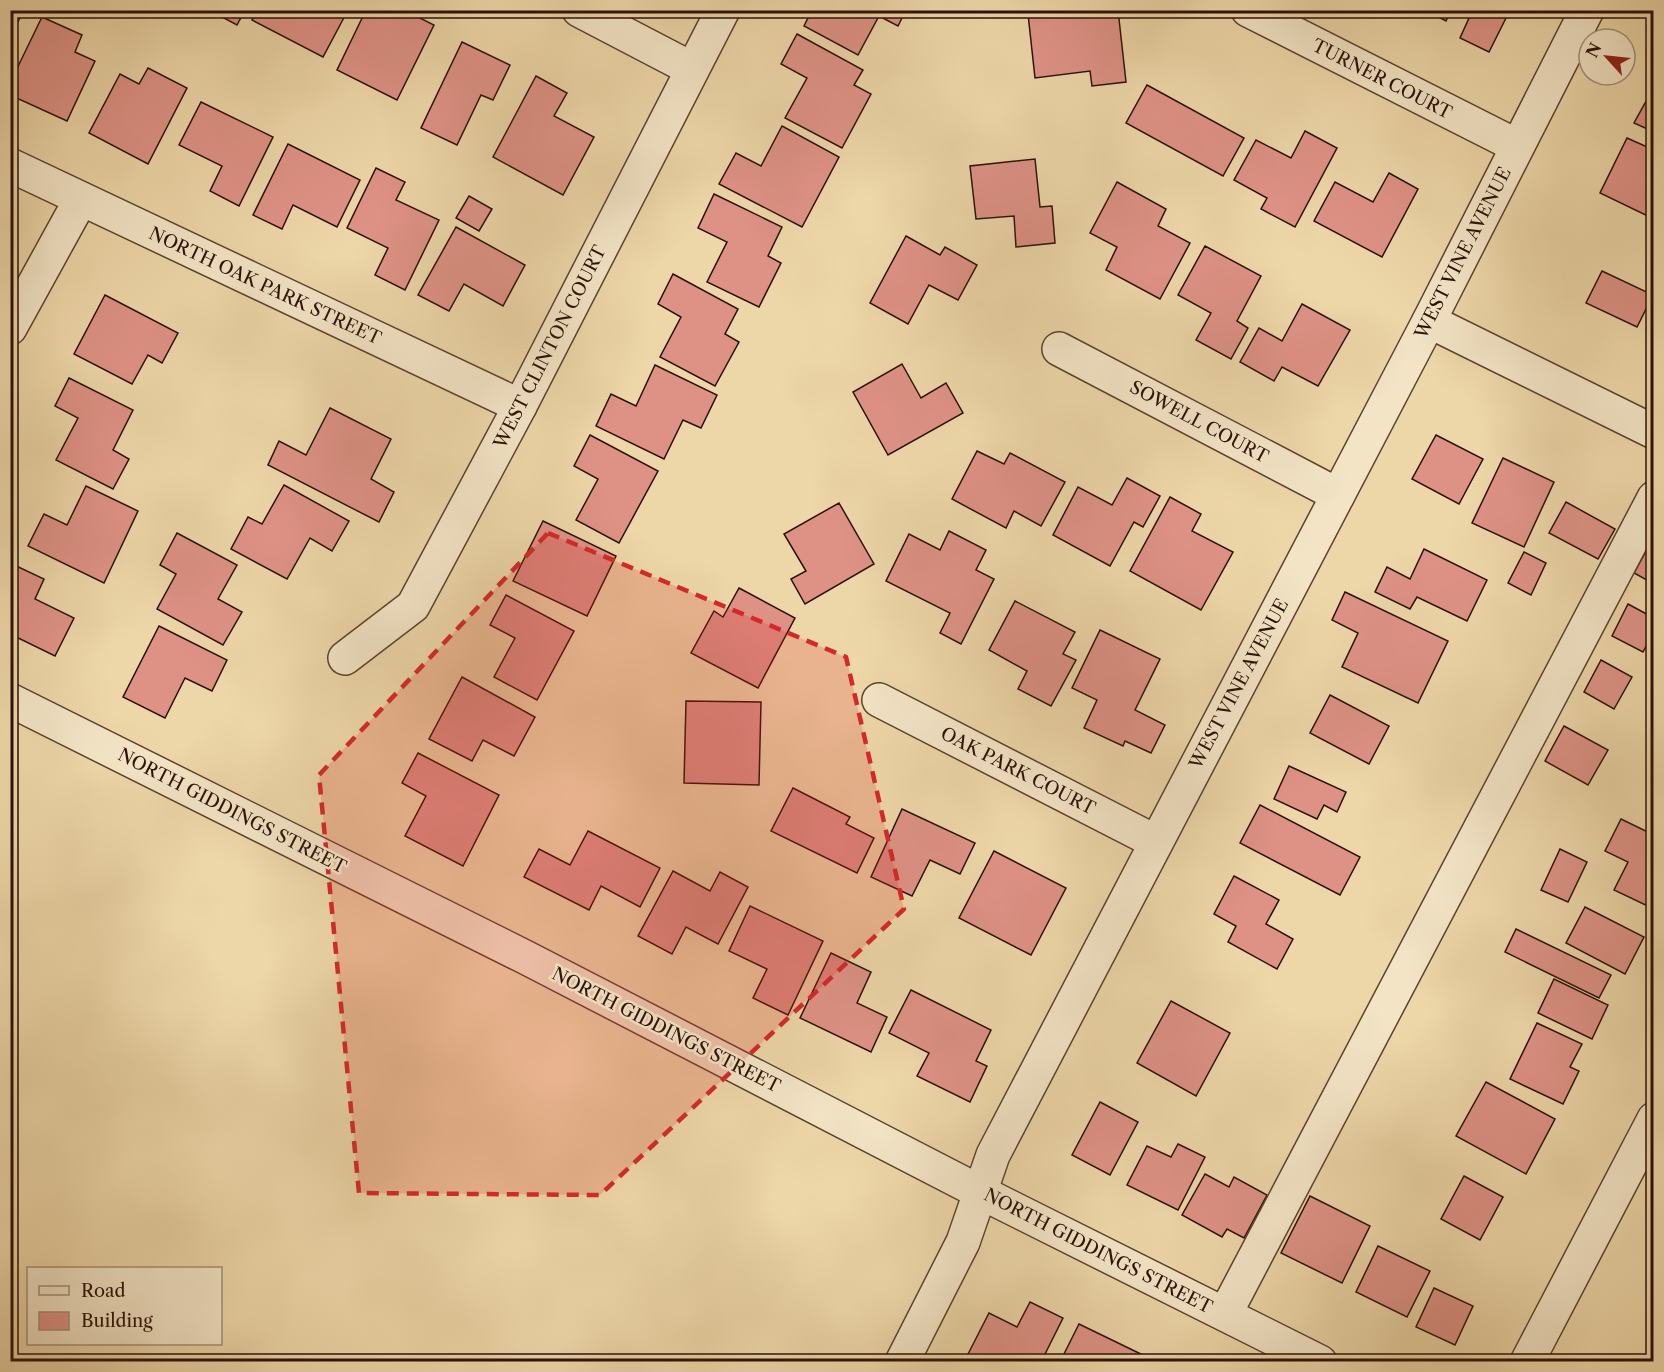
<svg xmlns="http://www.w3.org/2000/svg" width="1664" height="1372" viewBox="0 0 1664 1372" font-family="'Libre Caslon Text',serif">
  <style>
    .building { fill: #de9286; stroke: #2b1107; stroke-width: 1.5 }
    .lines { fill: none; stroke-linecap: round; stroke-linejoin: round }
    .minor-casing { stroke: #5c422f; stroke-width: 36 }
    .minor { stroke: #f3e4c6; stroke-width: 33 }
    .marked { fill: #d62828; fill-opacity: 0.2; stroke: #d62828; stroke-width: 4.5; stroke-dasharray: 12 8; stroke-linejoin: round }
    .labels { text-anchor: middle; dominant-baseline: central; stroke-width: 5; stroke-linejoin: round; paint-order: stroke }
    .street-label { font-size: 18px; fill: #2b1107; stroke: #f3e4c6 }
  </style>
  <rect width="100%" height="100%" fill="#edd6a8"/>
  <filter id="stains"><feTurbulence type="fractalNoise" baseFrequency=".00333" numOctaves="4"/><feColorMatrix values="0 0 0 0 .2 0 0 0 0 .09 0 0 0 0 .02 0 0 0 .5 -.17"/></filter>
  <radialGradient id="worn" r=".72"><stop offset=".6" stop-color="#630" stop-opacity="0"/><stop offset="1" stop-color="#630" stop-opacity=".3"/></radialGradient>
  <g class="building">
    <polygon points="10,10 23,12 10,37"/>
    <polygon points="132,10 148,10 145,17"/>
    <polygon points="209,10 245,10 237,25"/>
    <polygon points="257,10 348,10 323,57 252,20"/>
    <polygon points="366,10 404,10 434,25 397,100 337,70"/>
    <polygon points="812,10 906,10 898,26 879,16 858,55 804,26"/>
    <polygon points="1057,10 1118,10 1126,82 1092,86 1090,71 1035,78 1028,14"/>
    <polygon points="1425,10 1451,10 1446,21"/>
    <polygon points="1453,10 1510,10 1489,52 1460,38 1469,18"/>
    <polygon points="42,17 82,35 75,52 95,61 67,121 10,95 10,83"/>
    <polygon points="797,34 863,70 854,85 871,94 842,148 785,118 807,78 781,64"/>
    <polygon points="462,42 510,65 493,100 481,95 457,145 421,128"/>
    <polygon points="148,68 187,88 148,164 89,133 120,74 139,84"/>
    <polygon points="536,76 567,93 554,116 594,137 563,195 493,157"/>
    <polygon points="1147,85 1244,138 1223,176 1126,123"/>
    <polygon points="1654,87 1654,132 1634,123"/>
    <polygon points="201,102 273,137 239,206 210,191 222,166 179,145"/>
    <polygon points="782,126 839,157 802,227 719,184 736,153 761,166"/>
    <polygon points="1305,131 1337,148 1295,227 1261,209 1267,198 1234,180 1256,140 1291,158"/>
    <polygon points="1627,138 1654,150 1654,219 1600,193"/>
    <polygon points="288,144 360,180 337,227 293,205 282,229 253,215"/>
    <polygon points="1035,159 1040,207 1052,206 1055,243 1016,247 1014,216 976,219 970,166"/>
    <polygon points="376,168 405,182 396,200 439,220 405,290 375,275 388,248 347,228"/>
    <polygon points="1389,173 1418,189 1382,257 1314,221 1335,182 1373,202"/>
    <polygon points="1117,182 1166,209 1158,226 1190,243 1160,299 1106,270 1117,247 1090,233"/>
    <polygon points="714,194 782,227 768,256 781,263 759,307 707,282 727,242 698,228"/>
    <polygon points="469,196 492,209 479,231 456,218"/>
    <polygon points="456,227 525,265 503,306 464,284 449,311 418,295"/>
    <polygon points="906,236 940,255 945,247 977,265 958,300 929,285 908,324 870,303"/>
    <polygon points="1205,246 1261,276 1237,321 1248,328 1231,359 1196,340 1211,313 1178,295"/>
    <polygon points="1602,271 1653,295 1637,327 1586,303"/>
    <polygon points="673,274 738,309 725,334 739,342 715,386 660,357 681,317 658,304"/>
    <polygon points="105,295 178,333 162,363 148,355 132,384 74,354"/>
    <polygon points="1302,304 1350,330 1318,386 1282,367 1274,381 1240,362 1259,328 1282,341"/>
    <polygon points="902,364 921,398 946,383 963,413 888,455 853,392"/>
    <polygon points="655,365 717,395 701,428 683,420 664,459 596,426 611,394 636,406"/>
    <polygon points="69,378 133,410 113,450 129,459 113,489 56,460 78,418 55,406"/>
    <polygon points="330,408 391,439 371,479 394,492 379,522 268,465 279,441 306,455"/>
    <polygon points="590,435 658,471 619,543 576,520 598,479 574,466"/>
    <polygon points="1436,435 1483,459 1459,504 1412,479"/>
    <polygon points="977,451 1004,464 1010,453 1065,482 1041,526 1014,511 1006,528 952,499"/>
    <polygon points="1503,458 1554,482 1524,547 1472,523"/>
    <polygon points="1127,478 1160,496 1143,527 1134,522 1110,566 1053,535 1078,487 1112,505"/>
    <polygon points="284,485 349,521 332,551 310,538 287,579 231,549 248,517 262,524"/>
    <polygon points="86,486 138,511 104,583 28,546 44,514 67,525"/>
    <polygon points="1170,497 1201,514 1192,531 1233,552 1201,610 1130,571"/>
    <polygon points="1566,502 1615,529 1598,559 1549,533"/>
    <polygon points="839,503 874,564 805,604 791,579 806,571 784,534"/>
    <polygon points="543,521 616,556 587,616 513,581"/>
    <polygon points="949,531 986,550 976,570 994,579 961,644 940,633 950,613 886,581 909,534 940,550"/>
    <polygon points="177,533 237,565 218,599 242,612 223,645 157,609 176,574 160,565"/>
    <polygon points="1650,544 1654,546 1654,584 1634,573"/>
    <polygon points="1424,549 1487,580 1467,621 1417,597 1410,609 1375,592 1387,567 1410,579"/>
    <polygon points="1524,552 1546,563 1531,595 1508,583"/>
    <polygon points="10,563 44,579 35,599 74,618 55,656 10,634"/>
    <polygon points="739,588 795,618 758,688 691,653 714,611 723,617"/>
    <polygon points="1345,592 1448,641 1418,703 1342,667 1358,633 1332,620"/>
    <polygon points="506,595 574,631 537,700 494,677 515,638 490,625"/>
    <polygon points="1015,601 1075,632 1063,654 1076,660 1051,706 1018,689 1027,671 989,650"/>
    <polygon points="1628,604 1654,618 1654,631 1643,652 1612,636"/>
    <polygon points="159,626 227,660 212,691 185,678 165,718 123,697"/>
    <polygon points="1100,630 1160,659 1135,710 1165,725 1151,753 1125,741 1123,746 1084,728 1097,700 1072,688"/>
    <polygon points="1601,660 1632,677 1614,709 1584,692"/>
    <polygon points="462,677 535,717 514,756 483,740 472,761 429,739"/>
    <polygon points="1330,695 1389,726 1369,764 1310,733"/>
    <polygon points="686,701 761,702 759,785 684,783"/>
    <polygon points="1564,726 1608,750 1588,785 1545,761"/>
    <polygon points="418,753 499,795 463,866 405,836 426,796 402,783"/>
    <polygon points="1289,766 1346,792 1337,812 1324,805 1317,819 1274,799"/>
    <polygon points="793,788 850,817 846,824 874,838 857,873 771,831"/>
    <polygon points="1260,805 1360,857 1340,895 1240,843"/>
    <polygon points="902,809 975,843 960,874 930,860 912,896 871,877"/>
    <polygon points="1654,809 1654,824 1648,820"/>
    <polygon points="1621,819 1654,835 1654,909 1614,890 1628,862 1605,851"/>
    <polygon points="588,831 660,868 640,907 601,886 589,910 524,877 539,849 570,865"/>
    <polygon points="1560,849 1587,862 1568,902 1541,890"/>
    <polygon points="994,851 1066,888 1031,955 959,918"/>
    <polygon points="673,871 710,891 720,872 748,887 718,944 686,927 672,954 638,936"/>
    <polygon points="1234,876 1279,900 1266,924 1293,939 1277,969 1228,942 1236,926 1214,914"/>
    <polygon points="750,906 823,941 788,1015 753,998 767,969 729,951"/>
    <polygon points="1585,907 1644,937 1625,974 1566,943"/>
    <polygon points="1516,929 1611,975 1599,998 1505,952"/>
    <polygon points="831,953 871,972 857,1003 887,1017 871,1052 800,1018"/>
    <polygon points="1554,979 1608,1005 1592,1039 1538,1013"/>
    <polygon points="911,990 991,1030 976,1061 987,1066 970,1102 917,1076 929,1053 889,1033"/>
    <polygon points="1171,1001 1230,1033 1196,1096 1137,1063"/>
    <polygon points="1537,1023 1582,1044 1570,1067 1579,1071 1563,1104 1510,1079"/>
    <polygon points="1486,1082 1555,1119 1526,1174 1456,1136"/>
    <polygon points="1100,1102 1138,1122 1110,1175 1072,1155"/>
    <polygon points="1178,1144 1205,1157 1178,1210 1127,1185 1147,1146 1171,1157"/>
    <polygon points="1205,1174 1229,1187 1234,1177 1267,1195 1244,1238 1227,1229 1222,1237 1182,1215"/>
    <polygon points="1464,1176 1503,1197 1480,1240 1441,1219"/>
    <polygon points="1310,1196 1370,1226 1342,1283 1281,1253"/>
    <polygon points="1378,1246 1430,1271 1407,1317 1356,1292"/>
    <polygon points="1434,1288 1473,1306 1455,1345 1416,1327"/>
    <polygon points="1030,1302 1063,1318 1041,1362 964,1362 989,1313 1017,1327"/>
    <polygon points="1079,1324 1149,1358 1148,1362 1060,1362"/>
  </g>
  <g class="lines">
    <g class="minor-casing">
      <g id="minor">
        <polyline points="579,10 692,69"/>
        <polyline points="1248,10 1517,146"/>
        <polyline points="10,165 520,406"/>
        <polyline points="1429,321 1654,432"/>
        <polyline points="10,328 81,199"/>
        <polyline points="1059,349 1338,495"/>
        <polyline points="345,658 413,606 520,406 723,10"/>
        <polyline points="10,700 523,956 980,1192 1320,1362"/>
        <polyline points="879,700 1156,842"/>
        <polyline points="1225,1314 1654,498"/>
        <polyline points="902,1362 963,1242 993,1155 1429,321 1587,10"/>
        <polyline points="1527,1362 1654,1119"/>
      </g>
    </g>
    <use href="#minor" class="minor"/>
  </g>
  <path class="marked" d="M548,533L846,657L904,909L600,1195L359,1193L319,775Z"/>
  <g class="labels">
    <g class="street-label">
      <text transform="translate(1382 79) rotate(27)">TURNER COURT</text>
      <text transform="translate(1463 253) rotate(-63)">WEST VINE AVENUE</text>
      <text transform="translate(265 286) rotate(25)">NORTH OAK PARK STREET</text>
      <text transform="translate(550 347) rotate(-63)">WEST CLINTON COURT</text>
      <text transform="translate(1199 422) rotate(28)">SOWELL COURT</text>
      <text transform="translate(1239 684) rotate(-62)">WEST VINE AVENUE</text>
      <text transform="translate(1018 771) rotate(27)">OAK PARK COURT</text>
      <text transform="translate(232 811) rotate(27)">NORTH GIDDINGS STREET</text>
      <text transform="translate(666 1030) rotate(27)">NORTH GIDDINGS STREET</text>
      <text transform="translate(1098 1251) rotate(27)">NORTH GIDDINGS STREET</text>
    </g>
  </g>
  <rect width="1664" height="1372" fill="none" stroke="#edd6a8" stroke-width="36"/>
  <rect x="12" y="12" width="1640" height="1348" fill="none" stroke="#2b1107" stroke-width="3"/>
  <rect x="18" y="18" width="1628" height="1336" fill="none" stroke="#2b1107" stroke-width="1.5"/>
  <rect x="27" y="1267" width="195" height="78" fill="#f3e4c6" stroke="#a3907a" stroke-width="1.5"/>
  <rect x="39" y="1286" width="30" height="9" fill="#f3e4c6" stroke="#a3907a" stroke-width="1.5"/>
  <text x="81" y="1297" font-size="18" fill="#2b1107">Road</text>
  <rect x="39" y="1312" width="30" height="18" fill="#de9286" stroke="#a3907a" stroke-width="1.5"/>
  <text x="81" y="1327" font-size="18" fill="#2b1107">Building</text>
  <g transform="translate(1607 57) rotate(297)"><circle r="28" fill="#f3e4c6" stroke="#a3907a" stroke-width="1.5"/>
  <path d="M0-4.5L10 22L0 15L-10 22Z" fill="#8f2418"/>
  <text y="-9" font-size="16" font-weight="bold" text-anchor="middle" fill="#2b1107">N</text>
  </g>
  <rect width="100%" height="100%" filter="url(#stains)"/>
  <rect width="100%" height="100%" fill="url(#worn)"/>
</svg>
